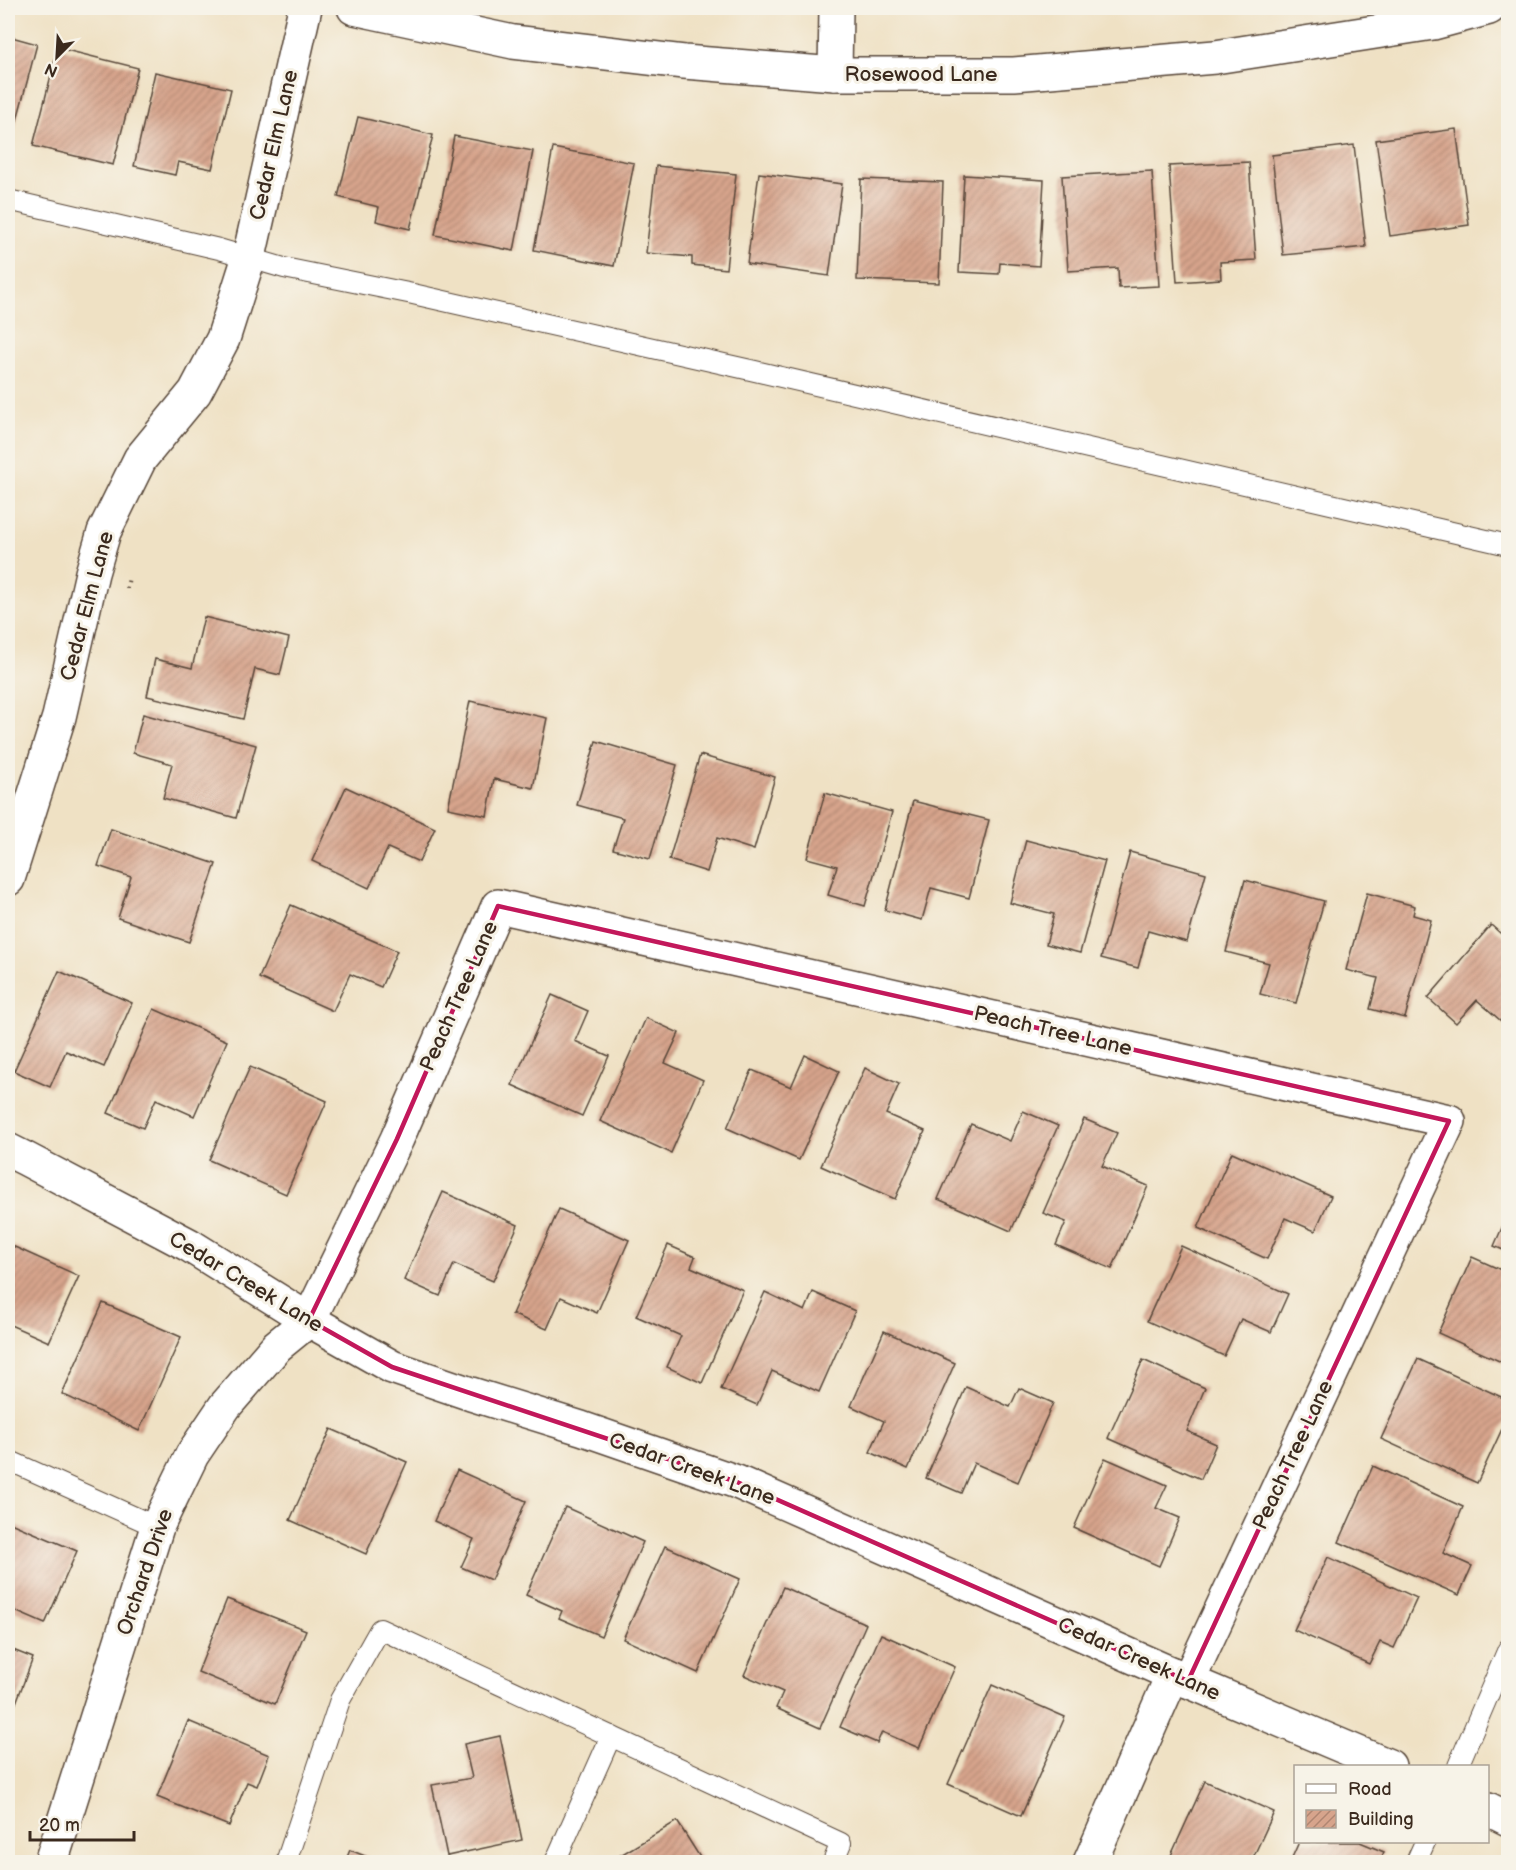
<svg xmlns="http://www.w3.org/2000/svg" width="1516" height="1870" viewBox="0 0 1516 1870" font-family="'Balsamiq Sans',sans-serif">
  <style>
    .building { fill: url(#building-hatch) }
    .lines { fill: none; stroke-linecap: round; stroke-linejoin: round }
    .service-casing { stroke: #564537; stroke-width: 22 }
    .minor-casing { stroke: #564537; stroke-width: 36 }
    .tertiary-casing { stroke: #564537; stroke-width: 36 }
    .path { stroke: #564537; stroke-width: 4; stroke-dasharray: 1.5 4.5; stroke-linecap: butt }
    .service { stroke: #fff; stroke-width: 20 }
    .minor { stroke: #fff; stroke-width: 33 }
    .tertiary { stroke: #fff; stroke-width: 33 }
    .marked { fill: none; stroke: #c2185b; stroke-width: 4.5; stroke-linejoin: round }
    .labels { text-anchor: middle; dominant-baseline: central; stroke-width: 6; stroke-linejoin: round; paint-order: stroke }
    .street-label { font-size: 21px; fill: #3b2a1e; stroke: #f7f3e8 }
  </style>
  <defs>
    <pattern id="building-hatch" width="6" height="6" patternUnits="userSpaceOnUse" patternTransform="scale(1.5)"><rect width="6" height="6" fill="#d7a48c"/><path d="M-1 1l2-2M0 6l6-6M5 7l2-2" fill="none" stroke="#b08672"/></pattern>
  </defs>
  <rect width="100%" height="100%" fill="#f7f3e8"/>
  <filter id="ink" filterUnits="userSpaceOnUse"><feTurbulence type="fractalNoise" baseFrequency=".0167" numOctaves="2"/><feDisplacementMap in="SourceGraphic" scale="12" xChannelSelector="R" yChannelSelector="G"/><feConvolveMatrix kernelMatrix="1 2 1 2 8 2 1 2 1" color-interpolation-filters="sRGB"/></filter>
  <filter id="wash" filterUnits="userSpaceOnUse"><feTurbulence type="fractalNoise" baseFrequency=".008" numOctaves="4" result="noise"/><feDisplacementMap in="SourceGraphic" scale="24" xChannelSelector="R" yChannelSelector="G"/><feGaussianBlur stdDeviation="1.35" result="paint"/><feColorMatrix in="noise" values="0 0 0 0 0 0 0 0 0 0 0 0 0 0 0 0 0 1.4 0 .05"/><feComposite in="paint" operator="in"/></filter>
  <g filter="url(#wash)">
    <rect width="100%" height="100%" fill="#efe1c4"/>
    <g id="blocks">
      <g class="building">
        <polygon points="8,36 37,44 12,139 8,137"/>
        <polygon points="58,48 138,68 113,165 33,146"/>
        <polygon points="155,72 231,89 212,169 178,162 175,175 134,166"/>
        <polygon points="358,117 433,135 410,229 376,221 379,207 338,197"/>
        <polygon points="1456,129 1469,225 1390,236 1376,140"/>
        <polygon points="454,136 533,151 514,251 435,235"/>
        <polygon points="1354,145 1366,247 1283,255 1272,155"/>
        <polygon points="553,148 634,163 614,266 534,250"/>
        <polygon points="1249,162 1256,260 1220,262 1221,279 1177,282 1169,166"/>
        <polygon points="656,166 736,174 726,269 692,265 692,257 646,253"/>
        <polygon points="1152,171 1159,286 1119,288 1118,268 1068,271 1062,176"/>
        <polygon points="759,173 842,184 829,276 747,264"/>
        <polygon points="964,175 1044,180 1039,266 1000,263 999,274 959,272"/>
        <polygon points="861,179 943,182 939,283 857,280"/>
        <polygon points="204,617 289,638 280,675 255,669 243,719 147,696 155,659 192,668"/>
        <polygon points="470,701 547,718 533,788 494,779 487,816 448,808"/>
        <polygon points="143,714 256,745 236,818 163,798 172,764 133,753"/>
        <polygon points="596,741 677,765 650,859 613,849 623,818 577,805"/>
        <polygon points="700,755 775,777 754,850 717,838 707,872 669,860"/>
        <polygon points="346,787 435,828 419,862 388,848 369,888 312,861"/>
        <polygon points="825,793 892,812 865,906 828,895 837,866 807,858"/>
        <polygon points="913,801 989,820 969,898 931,888 922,920 885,910"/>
        <polygon points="111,829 216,864 189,942 118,918 131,877 98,866"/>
        <polygon points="1026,840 1105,861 1080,953 1046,944 1054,914 1010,903"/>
        <polygon points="1130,852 1206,873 1187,942 1148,931 1138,968 1101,958"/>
        <polygon points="1245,880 1324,901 1296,1003 1260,994 1269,963 1226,952"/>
        <polygon points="1367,893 1415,906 1413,915 1431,920 1405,1018 1370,1009 1378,978 1346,970"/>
        <polygon points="291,905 397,951 381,987 350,974 333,1011 259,978"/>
        <polygon points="1491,925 1508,940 1508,1027 1477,1000 1456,1023 1428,998"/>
        <polygon points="59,971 132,1003 104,1067 66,1051 50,1087 14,1071"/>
        <polygon points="552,995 588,1011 575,1041 609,1056 582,1116 512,1085"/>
        <polygon points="154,1009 227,1041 194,1116 156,1099 143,1128 108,1113"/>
        <polygon points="646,1018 679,1033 665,1063 703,1080 671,1153 600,1121"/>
        <polygon points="805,1055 839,1071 799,1160 727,1128 752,1070 791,1087"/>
        <polygon points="250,1067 327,1101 286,1194 209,1160"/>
        <polygon points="865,1068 899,1084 886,1114 925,1131 895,1199 821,1166"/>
        <polygon points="1023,1111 1058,1126 1011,1231 938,1199 971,1124 1010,1141"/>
        <polygon points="1084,1119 1117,1133 1102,1166 1148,1186 1112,1269 1056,1245 1066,1222 1043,1213"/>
        <polygon points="1232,1152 1331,1196 1315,1231 1285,1218 1267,1259 1198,1228"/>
        <polygon points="443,1192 518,1225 493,1281 454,1264 440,1296 404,1280"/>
        <polygon points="559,1209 629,1240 597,1313 561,1297 547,1329 512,1314"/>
        <polygon points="1508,1214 1508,1252 1494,1246"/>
        <polygon points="8,1244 79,1276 49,1342 8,1324"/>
        <polygon points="668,1245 695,1257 691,1267 743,1290 702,1383 667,1367 681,1336 636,1316"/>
        <polygon points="1181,1246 1288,1294 1271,1332 1241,1319 1224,1356 1147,1321"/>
        <polygon points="1472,1257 1508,1273 1508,1365 1438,1333"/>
        <polygon points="765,1292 805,1311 813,1292 855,1311 819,1392 772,1371 757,1405 721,1389"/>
        <polygon points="103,1303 181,1337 139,1431 62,1394"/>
        <polygon points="884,1331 955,1363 908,1469 870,1452 884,1421 851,1406"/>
        <polygon points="1418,1359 1508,1400 1508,1416 1477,1483 1381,1439"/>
        <polygon points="1143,1360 1205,1388 1187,1431 1216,1444 1201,1479 1108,1438"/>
        <polygon points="966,1387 1010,1407 1019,1388 1053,1403 1018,1482 974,1463 961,1493 926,1478"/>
        <polygon points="331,1429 407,1462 366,1554 290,1520"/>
        <polygon points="1105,1458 1167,1485 1156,1508 1180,1518 1159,1566 1074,1528"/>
        <polygon points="1373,1466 1463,1507 1443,1553 1472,1566 1459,1595 1339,1542"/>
        <polygon points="457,1470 526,1501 491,1580 461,1567 474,1539 434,1521"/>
        <polygon points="565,1507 643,1542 601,1636 559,1618 562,1611 526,1595"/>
        <polygon points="8,1522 77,1551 45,1624 8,1608"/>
        <polygon points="665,1546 740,1579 698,1673 623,1639"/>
        <polygon points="1328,1557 1417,1598 1394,1648 1380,1642 1369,1664 1294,1630"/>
        <polygon points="783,1587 866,1624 820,1728 776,1708 783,1692 744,1675"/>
        <polygon points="227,1599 306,1630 275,1704 198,1672"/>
        <polygon points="881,1634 955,1667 919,1748 882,1732 877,1743 840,1727"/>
        <polygon points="8,1648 33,1658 8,1724"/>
        <polygon points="992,1685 1065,1717 1021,1816 948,1784"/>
        <polygon points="188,1721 269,1755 257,1786 247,1782 229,1826 157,1797"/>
        <polygon points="500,1736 522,1840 447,1856 432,1785 472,1778 464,1744"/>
        <polygon points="1205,1781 1274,1812 1251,1862 1168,1862"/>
        <polygon points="677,1821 703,1862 609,1862"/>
        <polygon points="1299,1842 1360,1842 1384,1852 1379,1862 1290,1862"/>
        <polygon points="350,1850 380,1862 345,1862"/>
      </g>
    </g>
  </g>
  <g filter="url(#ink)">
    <use href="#blocks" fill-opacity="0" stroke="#564537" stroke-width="1.5"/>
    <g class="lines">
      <g class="service-casing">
        <g id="service">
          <polyline points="8,200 219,249 284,268 413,294 755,371 1508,545"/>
          <polyline points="8,1460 157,1527"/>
          <polyline points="1458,1766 1508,1649"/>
          <polyline points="286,1862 340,1700 380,1629 841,1843 833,1862"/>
          <polyline points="555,1862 611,1736"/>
          <polyline points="1416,1862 1425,1842"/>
        </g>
      </g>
      <g class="minor-casing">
        <g id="minor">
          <polyline points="835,74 836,8"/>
          <polyline points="8,879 59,717 92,573 104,532 140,459 195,392 223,339 249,257 305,8"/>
          <polyline points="8,1150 26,1159 189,1245 309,1320 392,1367 471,1394 581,1428 737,1482 1188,1681 1389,1766"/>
          <polyline points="1488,1809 1508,1819"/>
          <polyline points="51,1862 157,1527 192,1455 225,1406 277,1346 309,1320 397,1139 498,906 1449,1121 1188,1681"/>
          <polyline points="1090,1862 1173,1674"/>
        </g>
      </g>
      <g class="tertiary-casing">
        <polyline id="tertiary" points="354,8 513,42 684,62 835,74 1014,74 1215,57 1433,23 1489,8"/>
      </g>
      <polyline class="path" points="127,588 129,577"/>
      <use href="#service" class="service"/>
      <use href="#minor" class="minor"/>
      <use href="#tertiary" class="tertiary"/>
    </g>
  </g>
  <path class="marked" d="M498,906L1449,1121L1188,1681L737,1482L392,1367L309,1320L397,1139Z"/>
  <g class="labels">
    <g class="street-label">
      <text x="921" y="74">Rosewood Lane</text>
      <text transform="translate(274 145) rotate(-77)">Cedar Elm Lane</text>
      <text transform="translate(87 606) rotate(-75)">Cedar Elm Lane</text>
      <text transform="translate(459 996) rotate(-66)">Peach Tree Lane</text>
      <text transform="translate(1053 1031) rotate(13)">Peach Tree Lane</text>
      <text transform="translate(246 1282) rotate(31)">Cedar Creek Lane</text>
      <text transform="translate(1293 1455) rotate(-65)">Peach Tree Lane</text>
      <text transform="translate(692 1469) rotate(20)">Cedar Creek Lane</text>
      <text transform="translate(145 1572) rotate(-71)">Orchard Drive</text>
      <text transform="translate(1139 1659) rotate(24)">Cedar Creek Lane</text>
    </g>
  </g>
  <rect width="1516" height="1870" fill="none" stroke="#f7f3e8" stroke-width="30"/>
  <rect x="1294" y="1765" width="195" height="78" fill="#f7f3e8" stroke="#aca397" stroke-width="1.5"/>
  <rect x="1306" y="1784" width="30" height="9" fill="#ffffff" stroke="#aca397" stroke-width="1.5"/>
  <text x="1348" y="1795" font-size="18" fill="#3b2a1e">Road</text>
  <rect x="1306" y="1810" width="30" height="18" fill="url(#building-hatch)" stroke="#aca397" stroke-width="1.5"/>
  <text x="1348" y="1825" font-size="18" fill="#3b2a1e">Building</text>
  <g transform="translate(57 57) rotate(204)" stroke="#f7f3e8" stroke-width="4.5" paint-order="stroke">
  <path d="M0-4.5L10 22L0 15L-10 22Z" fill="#3b2a1e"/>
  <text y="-9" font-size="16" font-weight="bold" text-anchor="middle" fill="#3b2a1e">N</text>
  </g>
  <path d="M30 1831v9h104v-9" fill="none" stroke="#3b2a1e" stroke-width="3"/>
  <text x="39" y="1831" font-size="18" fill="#3b2a1e" stroke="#f7f3e8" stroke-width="4.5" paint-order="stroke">20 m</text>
</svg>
